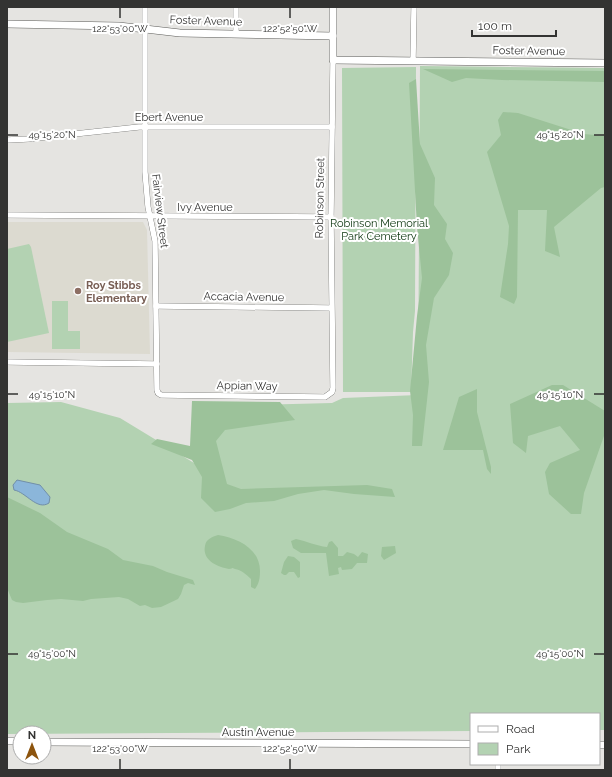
<svg xmlns="http://www.w3.org/2000/svg" width="612" height="777" viewBox="0 0 612 777" font-family="Raleway,sans-serif">
  <style>
    .built { fill: #dcdad0 }
    .green { fill: #b3d2b2 }
    .forest { fill: #9cc29a }
    .water { fill: #8bb6da; stroke: #718fa8 }
    .lines { fill: none; stroke-linecap: round; stroke-linejoin: round }
    .minor-casing { stroke: #5c5c59; stroke-width: 6 }
    .tertiary-casing { stroke: #5c5c59; stroke-width: 8 }
    .secondary-casing { stroke: #5c5c59; stroke-width: 8 }
    .minor { stroke: #fff; stroke-width: 5.5 }
    .tertiary { stroke: #fff; stroke-width: 7 }
    .secondary { stroke: #fff; stroke-width: 7 }
    .ticks { fill: none; stroke: #333332; stroke-width: 1.5 }
    .education-dot { fill: #8d6e63; stroke: #fff; stroke-width: 1.5 }
    .labels { text-anchor: middle; dominant-baseline: central; stroke-width: 4; stroke-linejoin: round; paint-order: stroke }
    .street-label { font-size: 11px; fill: #333332; stroke: #fff }
    .park-label { font-size: 11px; fill: #09330c; stroke: #fff }
    .education-label { font-size: 11px; font-weight: bold; fill: #785e54; stroke: #fff; text-anchor: start }
    .ticks-label { font-size: 10px; text-anchor: middle; fill: #333332; stroke: #fff; stroke-width: 4; stroke-linejoin: round; paint-order: stroke }
  </style>
  <rect width="100%" height="100%" fill="#e5e4e1"/>
  <polygon class="built" points="7,222 143,222 147,230 150,354 7,352"/>
  <g class="green">
    <polygon points="420,66 605,68 605,730 599,730 599,714 471,714 471,731 7,734 7,403 61,402 120,418 194,463 209,406 332,403 343,398 418,395"/>
    <polygon points="416,67 415,311 413,332 411,392 343,392 342,68"/>
    <polygon points="29,244 31,247 49,333 7,342 7,249"/>
    <polygon points="52,301 68,301 68,331 80,331 80,349 52,349"/>
  </g>
  <g class="forest">
    <polygon points="423,69 605,71 605,82 502,80 466,78 452,82"/>
    <polygon points="416,79 420,144 435,178 434,205 447,224 445,239 453,253 449,275 434,298 426,345 429,382 422,446 412,446 413,415 410,391 417,316 422,278 417,227 409,83"/>
    <polygon points="503,112 518,113 584,134 605,136 605,187 601,188 554,227 560,257 545,251 547,210 518,210 517,297 514,304 500,297 508,244 509,226 487,152 501,135 498,120"/>
    <polygon points="552,385 563,385 605,411 605,433 584,493 581,514 571,514 549,494 545,472 550,463 580,450 560,426 528,436 526,453 513,443 510,404"/>
    <polygon points="477,389 477,412 491,467 491,474 487,469 483,450 443,450 459,397"/>
    <polygon points="192,401 280,402 295,420 225,430 216,441 227,484 241,489 367,485 392,489 395,497 354,494 324,490 298,494 274,501 246,503 230,509 215,512 201,498 202,477 192,460 151,444 157,439 190,446"/>
    <polygon points="7,497 40,513 67,532 108,549 123,560 153,566 167,572 193,580 195,585 188,583 184,585 181,594 178,599 161,607 152,608 145,605 140,606 128,599 119,597 91,599 83,601 61,599 47,600 23,603 16,602 12,600 7,588"/>
    <path d="M218,535C238,538 260,549 260,571C260,578 259,584 255,589L251,587V579C246,574 241,570 235,569C230,567 234,569 229,569C217,567 202,560 205,546C206,539 212,537 218,535Z"/>
    <path d="M296,539C307,541 316,546 327,547L329,542L332,541L338,548V556H343L347,552L354,554L358,557L362,552L368,554L367,563H357L352,569L342,570L341,567L338,568L339,574L329,576L326,553H301L293,548L291,541Z"/>
    <polygon points="395,546 396,553 384,560 381,556 382,547"/>
    <polygon points="288,556 294,557 300,562 300,577 298,578 294,572 289,572 286,575 284,575 281,573 284,562"/>
  </g>
  <path class="water" d="M17,480L40,485L50,497L49,503C37,511 26,492 14,490L13,485Z"/>
  <g class="lines">
    <g class="minor-casing">
      <g id="minor">
        <polyline points="145,7 145,172 148,207 155,241 157,390 158,393 161,395 325,397 332,392 333,388 331,217 333,60"/>
        <polyline points="236,34 236,7"/>
        <polyline points="413,61 414,7"/>
        <polyline points="7,140 28,139 139,127 332,127"/>
        <polyline points="7,215 331,217"/>
        <polyline points="156,306 331,308"/>
        <polyline points="7,362 157,364"/>
        <polyline points="498,764 498,770"/>
      </g>
    </g>
    <g class="tertiary-casing">
      <g id="tertiary">
        <polyline points="333,7 333,60 605,63"/>
        <polyline points="7,24 119,26 180,33 333,36"/>
      </g>
    </g>
    <g class="secondary-casing">
      <g id="secondary">
        <polyline points="7,741 20,741"/>
        <polyline points="44,742 471,744"/>
        <polyline points="599,745 605,745"/>
      </g>
    </g>
    <use href="#minor" class="minor"/>
    <use href="#tertiary" class="tertiary"/>
    <use href="#secondary" class="secondary"/>
  </g>
  <path class="ticks" d="M120,8V18M290,8V18M8,135H18M594,135H604M8,394H18M594,394H604M8,654H18M594,654H604M120,759V769M290,759V769"/>
  <circle class="education-dot" cx="78" cy="291" r="4"/>
  <g class="labels">
    <g class="street-label">
      <text transform="translate(206 21) rotate(2)">Foster Avenue</text>
      <text transform="translate(529 51) rotate(1)">Foster Avenue</text>
      <text x="169" y="117">Ebert Avenue</text>
      <text transform="translate(320 198) rotate(-89)">Robinson Street</text>
      <text x="205" y="207">Ivy Avenue</text>
      <text transform="translate(160 211) rotate(83)">Fairview Street</text>
      <text transform="translate(244 297) rotate(1)">Accacia Avenue</text>
      <text transform="translate(247 386) rotate(1)">Appian Way</text>
      <text x="258" y="732">Austin Avenue</text>
    </g>
    <g class="park-label">
      <text x="379" y="223">Robinson Memorial<tspan x="379" dy="13">Park Cemetery</tspan></text>
    </g>
    <g class="education-label">
      <text x="86" y="285">Roy Stibbs<tspan x="86" dy="13">Elementary</tspan></text>
    </g>
  </g>
  <g class="ticks-label">
    <text x="120" y="32">122°53'00"W</text>
    <text x="290" y="32">122°52'50"W</text>
    <text x="52" y="138">49°15'20"N</text>
    <text x="560" y="138">49°15'20"N</text>
    <text x="52" y="398">49°15'10"N</text>
    <text x="560" y="398">49°15'10"N</text>
    <text x="52" y="657">49°15'00"N</text>
    <text x="560" y="657">49°15'00"N</text>
    <text x="120" y="752">122°53'00"W</text>
    <text x="290" y="752">122°52'50"W</text>
  </g>
  <rect width="612" height="777" fill="none" stroke="#333332" stroke-width="16"/>
  <rect x="470" y="713" width="130" height="52" fill="#ffffff" stroke="#adadad"/>
  <rect x="478" y="726" width="20" height="6" fill="#ffffff" stroke="#adadad"/>
  <text x="506" y="733" font-size="12" fill="#333332">Road</text>
  <rect x="478" y="743" width="20" height="12" fill="#b3d2b2" stroke="#adadad"/>
  <text x="506" y="753" font-size="12" fill="#333332">Park</text>
  <g transform="translate(32 745)"><circle r="19" fill="#ffffff" stroke="#adadad"/>
  <path d="M0-3L7 15L0 10L-7 15Z" fill="#8d540d"/>
  <text y="-6" font-size="11" font-weight="bold" text-anchor="middle" fill="#333332">N</text>
  </g>
  <path d="M472 30v6h84v-6" fill="none" stroke="#333332" stroke-width="2"/>
  <text x="478" y="30" font-size="12" fill="#333332" stroke="#ffffff" stroke-width="3" paint-order="stroke">100 m</text>
</svg>
